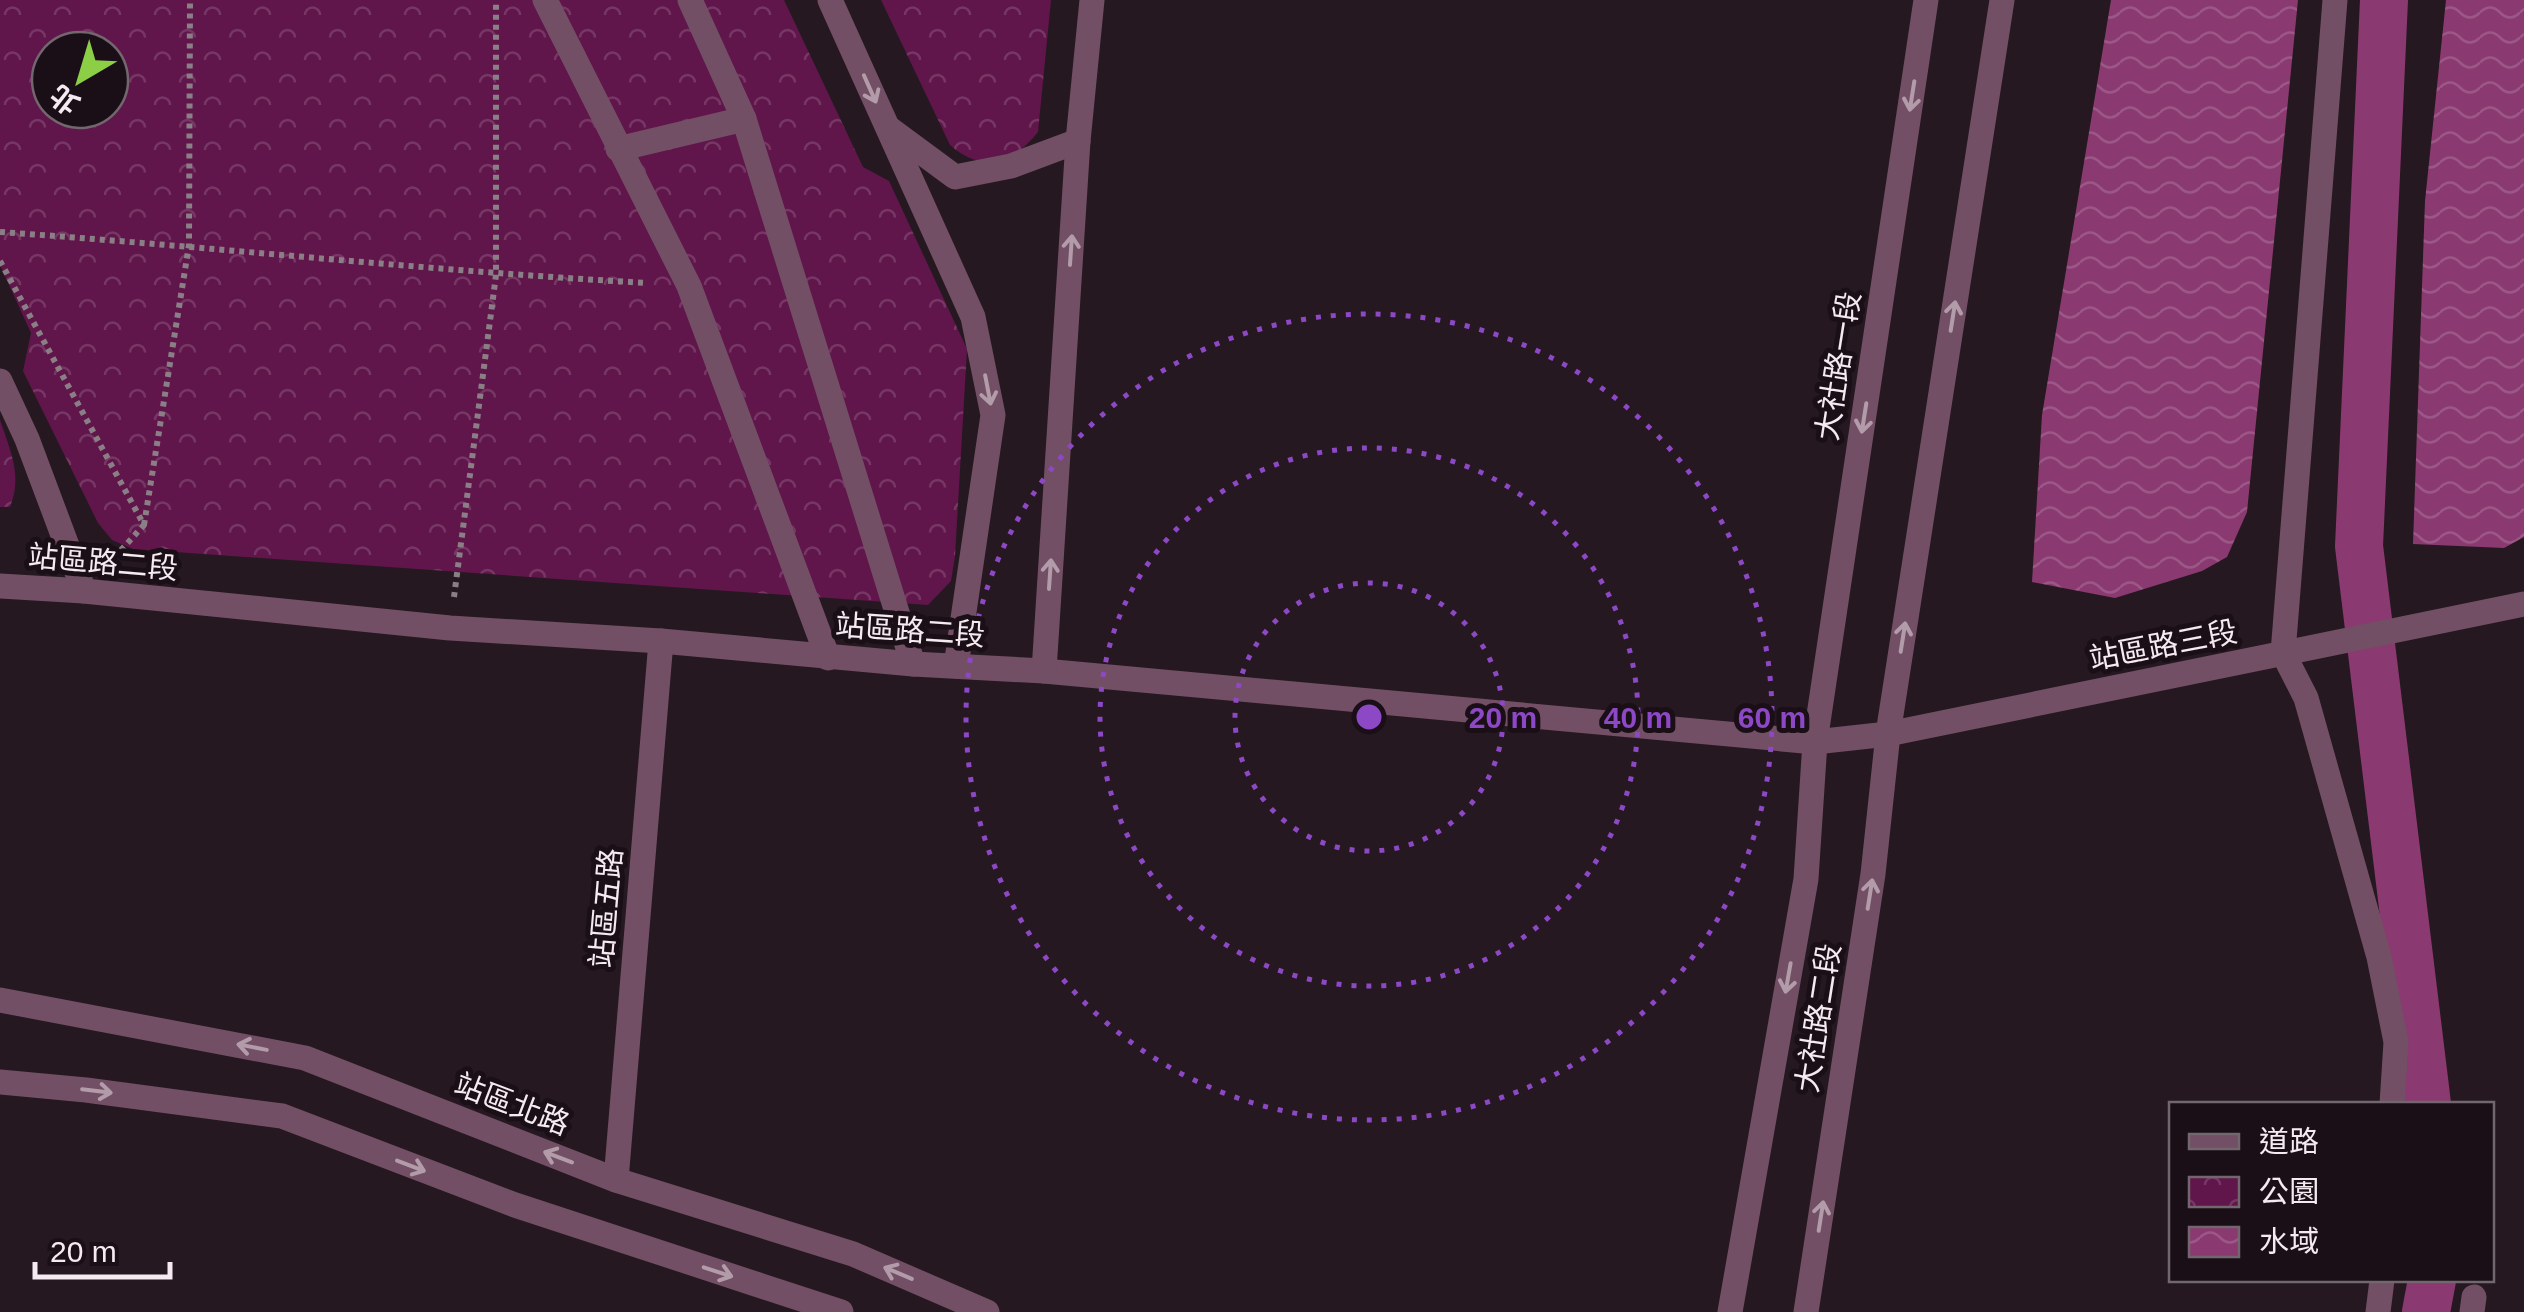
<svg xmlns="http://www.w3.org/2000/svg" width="2524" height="1312" viewBox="0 0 2524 1312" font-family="Helvetica,'Noto Sans TC',sans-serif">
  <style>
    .park { fill: url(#park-crowns); fill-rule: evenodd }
    .water { fill: url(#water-waves) }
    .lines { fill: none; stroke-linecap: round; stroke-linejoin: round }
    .canal { stroke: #8a3a71; stroke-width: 48 }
    .path { stroke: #8b7f86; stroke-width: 6; stroke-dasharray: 5 5; stroke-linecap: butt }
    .minor { stroke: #724f65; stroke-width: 25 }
    .oneway { stroke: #b39caa }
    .ring { fill: none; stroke: #8d48c6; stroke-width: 5; stroke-dasharray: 5 10 }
    .labels { text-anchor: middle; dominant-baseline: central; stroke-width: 10; stroke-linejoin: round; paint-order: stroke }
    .street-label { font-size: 30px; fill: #f4eaf0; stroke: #1b0f17 }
    .centre { fill: #8d48c6; stroke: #1b0f17; stroke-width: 5 }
    .ring-label { font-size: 30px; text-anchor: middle; font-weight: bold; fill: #8d48c6; stroke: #1b0f17; stroke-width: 10; stroke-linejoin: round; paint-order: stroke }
  </style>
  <defs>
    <pattern id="park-crowns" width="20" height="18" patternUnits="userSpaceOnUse" patternTransform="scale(2.5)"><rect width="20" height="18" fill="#60154b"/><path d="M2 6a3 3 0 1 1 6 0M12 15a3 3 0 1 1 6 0" fill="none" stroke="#773765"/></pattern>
    <pattern id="water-waves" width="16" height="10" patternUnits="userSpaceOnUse" patternTransform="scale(2.5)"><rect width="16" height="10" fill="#8a3a71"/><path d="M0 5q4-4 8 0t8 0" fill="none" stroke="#9b5786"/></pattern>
  </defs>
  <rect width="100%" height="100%" fill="#251820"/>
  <g class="park">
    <path d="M0,0H784L863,167L889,181L967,349L955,556L951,581L928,605L133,549L112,540L98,523L23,371L31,333L0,265ZM50,50H110V110H50Z"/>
    <path d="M881,0H1051L1038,132C1013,164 981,173 950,145Z"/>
    <path d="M0,420C10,450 23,476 10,507H0Z"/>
  </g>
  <g class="water">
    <polygon points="2111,0 2298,0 2247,512 2227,557 2202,571 2115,598 2032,582 2042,415"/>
    <polygon points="2446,0 2524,0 2524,537 2504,548 2413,544 2425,201"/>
  </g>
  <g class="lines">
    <g class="canal">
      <polyline points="2384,0 2359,546 2427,1104"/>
      <polyline points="2426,1312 2432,1280"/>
    </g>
    <g class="path">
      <path d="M0,232C216,247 431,271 648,283"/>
      <polyline points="0,261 144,525 112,560"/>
      <polyline points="144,525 189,245 190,0"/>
      <polyline points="454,597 496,275 496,0"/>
    </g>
    <g class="minor">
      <polyline points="545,0 689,286 828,658"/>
      <polyline points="690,0 744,119 913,664"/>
      <polyline points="830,0 973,317 993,415 956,666"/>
      <polyline points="2335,0 2283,653 2306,698 2379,957 2396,1042 2392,1104"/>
      <polyline points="890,129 955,177 1011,166 1078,141"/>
      <polyline points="618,149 744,119"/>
      <polyline points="0,381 27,439 84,591"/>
      <polyline points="0,586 84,591 450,628 661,641 913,664 1044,671 1815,742 1888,734 2524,604"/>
      <polyline points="1044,671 1078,141 1092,0"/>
      <polyline points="0,1000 305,1058 616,1180 853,1254 987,1312"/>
      <polyline points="0,1082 86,1090 282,1116 515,1205 841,1312"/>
      <polyline points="616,1180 661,641"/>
      <polyline points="1730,1312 1806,879 1815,742 1926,0"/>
      <polyline points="1806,1312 1873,874 1888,734 2002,0"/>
      <polyline points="2378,1312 2382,1280"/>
      <polyline points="2472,1312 2474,1297"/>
    </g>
  </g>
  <defs><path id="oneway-shaft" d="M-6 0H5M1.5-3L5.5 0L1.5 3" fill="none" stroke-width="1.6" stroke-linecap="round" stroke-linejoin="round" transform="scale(2.5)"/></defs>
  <g class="oneway">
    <use href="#oneway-shaft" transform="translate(870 89) rotate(66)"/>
    <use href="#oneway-shaft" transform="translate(1912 96) rotate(99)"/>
    <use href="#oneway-shaft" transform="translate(1071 250) rotate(-86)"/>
    <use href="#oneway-shaft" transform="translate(1953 316) rotate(-81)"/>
    <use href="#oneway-shaft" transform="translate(988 390) rotate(79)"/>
    <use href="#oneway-shaft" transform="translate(1864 418) rotate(99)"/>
    <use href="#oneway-shaft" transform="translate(1050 574) rotate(-86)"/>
    <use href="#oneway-shaft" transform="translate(1903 637) rotate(-81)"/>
    <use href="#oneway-shaft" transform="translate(1870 894) rotate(-81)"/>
    <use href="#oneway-shaft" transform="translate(1788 978) rotate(100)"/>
    <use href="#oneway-shaft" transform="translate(252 1047) rotate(-169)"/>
    <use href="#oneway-shaft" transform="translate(97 1091) rotate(7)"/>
    <use href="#oneway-shaft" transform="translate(558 1157) rotate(-159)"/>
    <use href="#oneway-shaft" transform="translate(411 1166) rotate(21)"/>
    <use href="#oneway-shaft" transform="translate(1821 1216) rotate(-81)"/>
    <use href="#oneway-shaft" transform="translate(718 1272) rotate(18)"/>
    <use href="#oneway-shaft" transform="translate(898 1273) rotate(-157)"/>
  </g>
  <g class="ring">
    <circle cx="1369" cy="717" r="134"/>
    <circle cx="1369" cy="717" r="269"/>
    <circle cx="1369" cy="717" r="403"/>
  </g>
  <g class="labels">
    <g class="street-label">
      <text transform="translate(1838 366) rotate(-81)">大社路一段</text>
      <text transform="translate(103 562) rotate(5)">站區路二段</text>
      <text transform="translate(910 630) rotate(4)">站區路二段</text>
      <text transform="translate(2163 645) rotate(-11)">站區路三段</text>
      <text transform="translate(606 908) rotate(-85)">站區五路</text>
      <text transform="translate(1818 1018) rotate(-81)">大社路二段</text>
      <text transform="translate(512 1104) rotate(21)">站區北路</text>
    </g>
  </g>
  <circle cx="1369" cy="717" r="15" class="centre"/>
  <g class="ring-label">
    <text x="1503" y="728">20 m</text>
    <text x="1638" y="728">40 m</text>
    <text x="1772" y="728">60 m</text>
  </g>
  <rect x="2169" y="1102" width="325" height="180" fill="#1b0f17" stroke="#72676e" stroke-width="2.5"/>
  <rect x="2189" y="1134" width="50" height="15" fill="#724f65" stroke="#72676e" stroke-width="2.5"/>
  <text x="2259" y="1152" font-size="30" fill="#f4eaf0">道路</text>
  <rect x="2189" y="1177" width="50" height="30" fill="url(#park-crowns)" stroke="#72676e" stroke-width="2.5"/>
  <text x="2259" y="1202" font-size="30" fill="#f4eaf0">公園</text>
  <rect x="2189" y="1227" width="50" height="30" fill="url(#water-waves)" stroke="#72676e" stroke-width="2.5"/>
  <text x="2259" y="1252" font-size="30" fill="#f4eaf0">水域</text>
  <g transform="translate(80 80) rotate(218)"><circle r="48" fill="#1b0f17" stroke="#72676e" stroke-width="2.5"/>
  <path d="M0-8L18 38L0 25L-18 38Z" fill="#8cce45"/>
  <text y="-15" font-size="28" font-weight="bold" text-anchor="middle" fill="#f4eaf0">北</text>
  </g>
  <path d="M35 1262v15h135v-15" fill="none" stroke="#f4eaf0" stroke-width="5"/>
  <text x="50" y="1262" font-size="30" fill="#f4eaf0" stroke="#1b0f17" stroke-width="8" paint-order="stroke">20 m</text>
</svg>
